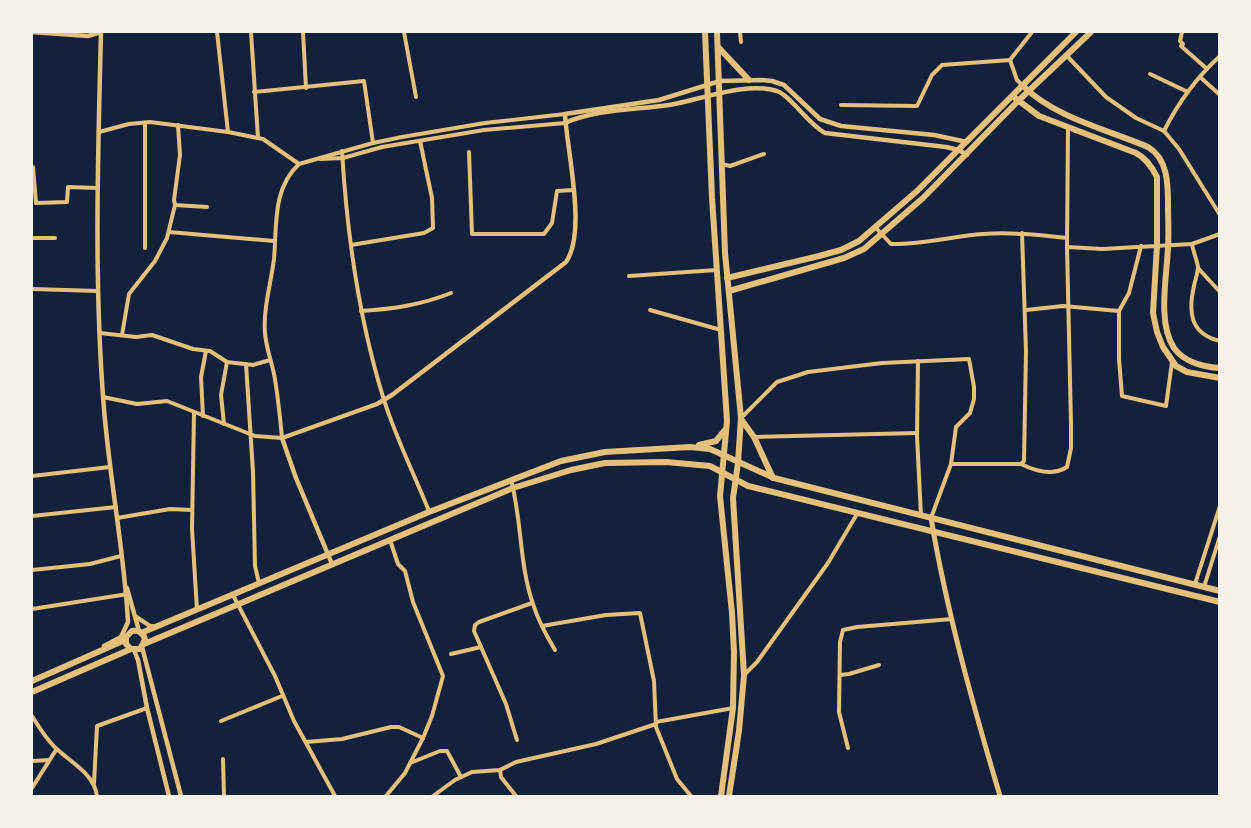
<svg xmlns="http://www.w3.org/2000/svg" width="1251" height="828" viewBox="0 0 1251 828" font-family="Overpass,sans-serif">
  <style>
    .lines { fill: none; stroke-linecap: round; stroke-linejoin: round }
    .minor { stroke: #e5c07b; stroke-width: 4 }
    .tertiary { stroke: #e5c07b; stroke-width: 4.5 }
    .secondary { stroke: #e5c07b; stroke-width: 5 }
    .primary { stroke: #e5c07b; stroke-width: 6 }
    .trunk { stroke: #e5c07b; stroke-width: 6 }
  </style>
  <rect width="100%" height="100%" fill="#14213d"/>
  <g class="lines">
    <g class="minor">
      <polyline points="217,32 228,132"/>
      <polyline points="251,32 258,138"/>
      <polyline points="303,32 306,88"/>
      <polyline points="404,32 416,97"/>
      <polyline points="740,32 741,42"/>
      <polyline points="1182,32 1180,41 1183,44 1181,46 1206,68"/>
      <polyline points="1067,56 1106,97 1136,118 1164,131 1179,149 1220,215"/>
      <polyline points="1010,60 1017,80 1022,85"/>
      <polyline points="1150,74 1188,92"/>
      <polyline points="1200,77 1220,95"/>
      <polyline points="254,92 364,81 373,143"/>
      <polyline points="841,105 917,106 932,75 942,65 1010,60 1032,32"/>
      <polyline points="178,125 180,155 174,200 175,205 207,207"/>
      <path d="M1164,131C1178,103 1197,77 1220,56"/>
      <polyline points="99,132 129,124 150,122 228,132 263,139 299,164"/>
      <path d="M342,151C347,235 359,320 384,400C396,438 414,474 429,511"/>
      <polyline points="469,152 472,234 544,234 552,223 557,191 573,190"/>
      <polyline points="320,159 343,158 382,147 484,130 565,123"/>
      <polyline points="722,164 730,166 764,154"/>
      <polyline points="32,167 33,167 36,203 67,202 68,187 98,188"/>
      <path d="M876,228L891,244C922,245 953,236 983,234C1012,232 1039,235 1067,238"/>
      <polyline points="169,232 274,241"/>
      <polyline points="32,238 55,238"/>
      <path d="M1192,244C1193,251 1197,260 1198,267C1198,273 1195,280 1194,286C1188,312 1190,334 1220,341"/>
      <polyline points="351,245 424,233 433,228 432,198 420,141"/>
      <polyline points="1141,246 1129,293 1119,311 1119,359 1122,396 1166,406 1172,362"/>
      <polyline points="1067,247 1102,249 1192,244 1220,234"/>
      <polyline points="145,248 145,123"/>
      <polyline points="1198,268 1220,292"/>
      <polyline points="629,276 716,270"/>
      <polyline points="32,289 98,291"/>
      <polyline points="650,310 721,330"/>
      <polyline points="1026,310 1063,306 1119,311"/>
      <path d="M361,311C393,309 421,305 451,293"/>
      <polyline points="100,333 136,337 152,335 193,349 210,351 227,362 253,365 270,360"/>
      <polyline points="122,335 129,294 155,261 167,238 175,205"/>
      <polyline points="918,361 917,436 921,516"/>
      <polyline points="246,364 253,472 255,566 259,583"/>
      <path d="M103,397L137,404L167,401L255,436L282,438C280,417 278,395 274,374C271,360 266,347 265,333C263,309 271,283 274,259C277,226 272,189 299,164L373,143L402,137L485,123L565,114"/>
      <polyline points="194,413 192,529 197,610"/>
      <polyline points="203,416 201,377 206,351"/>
      <polyline points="741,418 777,382 808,372 882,363 969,359 974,387 974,399 970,413 956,427 951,464 931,518"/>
      <polyline points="224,424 221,395 227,362"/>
      <polyline points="754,437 917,433"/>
      <path d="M951,464H1021C1035,471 1053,476 1067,467L1071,448V424L1067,247L1068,127"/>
      <polyline points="1021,464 1024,461 1026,351 1022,233"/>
      <polyline points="32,476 110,467"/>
      <path d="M511,480C522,520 519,564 533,604C538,620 546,635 555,650"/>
      <polyline points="32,516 116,507"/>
      <polyline points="117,518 170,509 192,510"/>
      <polyline points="32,570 90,564 121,556"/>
      <polyline points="1195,584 1220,506"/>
      <polyline points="1204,587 1220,536"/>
      <polyline points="233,595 275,676 294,721 335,796"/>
      <polyline points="32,609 128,594"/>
      <polyline points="542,626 606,615 640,613 654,681 656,727 677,779 691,796"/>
      <polyline points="451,654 481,647"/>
      <polyline points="744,675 757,662 828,563 857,514"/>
      <polyline points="840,675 849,674 879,665"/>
      <path d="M32,716C39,727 47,741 58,750C73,764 94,774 97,796"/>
      <polyline points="221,721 282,696"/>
      <polyline points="656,722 733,708"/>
      <polyline points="517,740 506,704 474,631 475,625 479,622 532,603"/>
      <polyline points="306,742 342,739 391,727 399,727 423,738"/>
      <polyline points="848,748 839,712 840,642 843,630 857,627 952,619"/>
      <polyline points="223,759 224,796"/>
      <polyline points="32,761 49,760"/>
      <polyline points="410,763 440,751 447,751 461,777"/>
      <polyline points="500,770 501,777 516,796"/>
      <polyline points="94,783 97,726 147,708"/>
      <polyline points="32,788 56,750"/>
      <polyline points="386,796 405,773 423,738 432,716 443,676 413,602 405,571 398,564 390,540"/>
      <polyline points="433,796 455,780 472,772 500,770 516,762 596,744 656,724"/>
    </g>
    <g class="tertiary">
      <polyline points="32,32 88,36 101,32"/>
      <path d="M101,32C98,153 94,275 103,396C108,472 124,547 128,622L121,637L104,646"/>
      <path d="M565,123C596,109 635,110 669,105C700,100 746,81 777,91C791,96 808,124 825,133L946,147L959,150L967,155"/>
      <path d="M332,564L296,478L282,438L377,404L392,395L566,262C587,232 567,152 565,114L659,100L720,81L762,80L772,81L784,85L820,119L841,126L934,135L967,142"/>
      <polyline points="127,588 139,631"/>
      <polyline points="135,616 150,626 156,627"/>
      <polyline points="142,647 181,796"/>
      <polyline points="134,650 138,660 147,708 169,796"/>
    </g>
    <path class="secondary" d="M931,518C947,613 973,705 1000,796"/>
    <g class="primary">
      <polyline points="705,32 712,198 727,421 720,496 732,613 734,652 733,708 721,796"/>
      <polyline points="717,32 725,253 741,418 738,463 733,498 744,675 739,731 729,796"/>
      <polyline points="719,48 749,80"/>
      <path d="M1022,85C1055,118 1106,129 1148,147C1168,159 1168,184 1168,205C1168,219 1169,233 1168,247C1167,275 1157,323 1174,348C1184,362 1204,367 1220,368"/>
      <path d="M1015,98L1039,116L1136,153C1146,158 1152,167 1157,177V245L1153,313L1157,332L1163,347L1176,366L1187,372L1220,378"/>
      <polyline points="741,419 754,437 773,478"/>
      <polyline points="699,445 716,441 725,430"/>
      <polyline points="141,633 429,512 561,461 605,452 690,447 710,449 774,478 1220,591"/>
      <polyline points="144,644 513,488 571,470 605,463 666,462 710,466 748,486 1220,602"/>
      <polyline points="32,681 125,640"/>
      <path d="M32,692L131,649H140L145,640C144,633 139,630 132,631L126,637V644L131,649"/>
    </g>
    <g class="trunk">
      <polyline points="727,278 819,256 841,250 859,241 917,191 1076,32"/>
      <polyline points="729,291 844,258 864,249 923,198 1018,101 1091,32"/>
    </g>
  </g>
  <rect width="1251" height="828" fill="none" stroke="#f6f1e7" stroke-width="66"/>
</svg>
